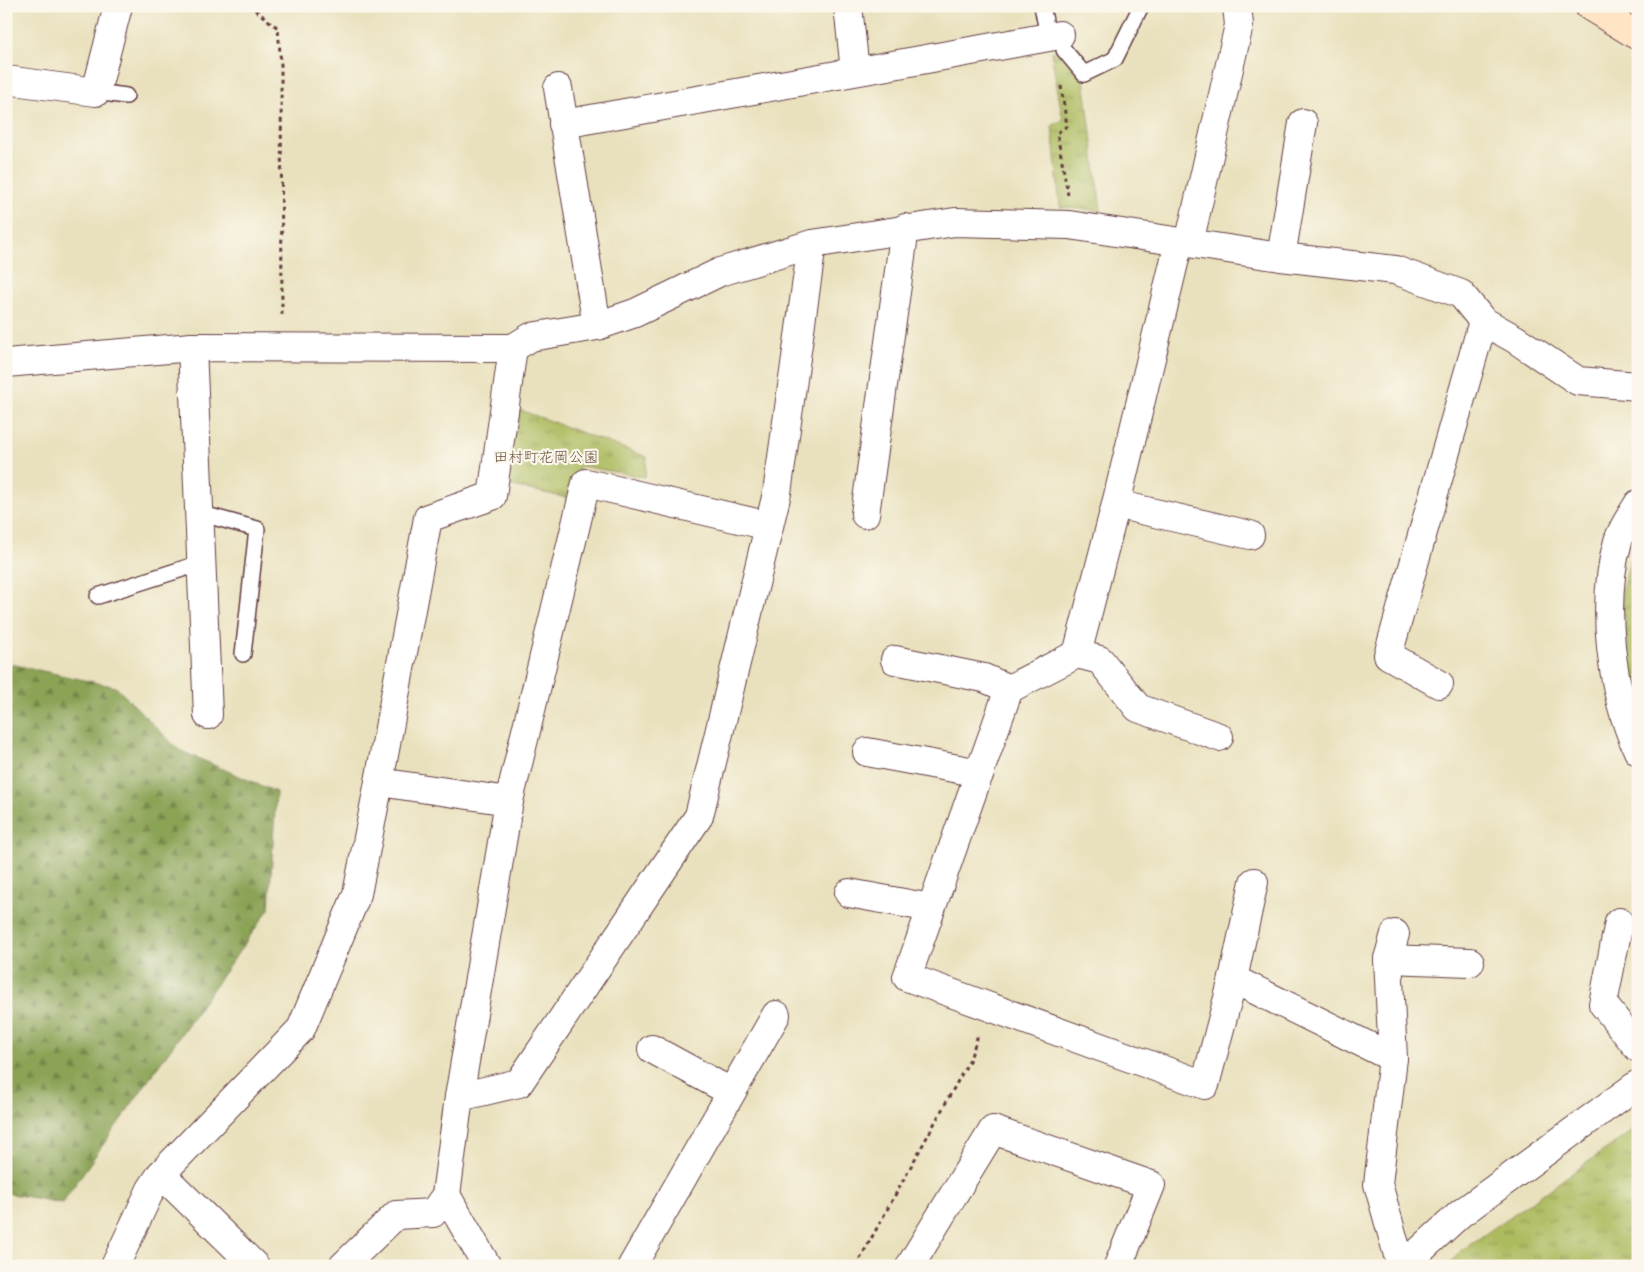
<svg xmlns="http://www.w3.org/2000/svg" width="1644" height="1272" viewBox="0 0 1644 1272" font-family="Pangolin,'Klee One',sans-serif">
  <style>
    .forest { fill: url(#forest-firs); stroke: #6a6140 }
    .park { fill: url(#park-tufts); stroke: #7c6d44 }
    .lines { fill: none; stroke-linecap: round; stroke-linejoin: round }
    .service-casing { stroke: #623c41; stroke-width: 18 }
    .minor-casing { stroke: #623c41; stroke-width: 30 }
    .secondary-casing { stroke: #623c41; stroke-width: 30 }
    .path { stroke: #623c41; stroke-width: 3; stroke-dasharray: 4 4; stroke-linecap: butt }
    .service { stroke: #fff; stroke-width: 15 }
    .minor { stroke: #fff; stroke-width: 28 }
    .secondary { stroke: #ffe4c6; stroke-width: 28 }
    .labels { text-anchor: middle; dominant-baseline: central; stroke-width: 4.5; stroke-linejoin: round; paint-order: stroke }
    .park-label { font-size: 15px; fill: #684e3a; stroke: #fbf7ec }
  </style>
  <defs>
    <pattern id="forest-firs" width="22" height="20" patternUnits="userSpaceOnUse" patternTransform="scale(1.25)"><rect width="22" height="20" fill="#8aa355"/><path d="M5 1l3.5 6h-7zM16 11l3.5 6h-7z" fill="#738447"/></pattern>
    <pattern id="park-tufts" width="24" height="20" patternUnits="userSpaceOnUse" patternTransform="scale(1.25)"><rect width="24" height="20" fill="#adbb5e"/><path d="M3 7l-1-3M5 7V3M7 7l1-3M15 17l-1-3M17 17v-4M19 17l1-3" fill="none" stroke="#8f974e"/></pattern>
  </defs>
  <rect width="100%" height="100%" fill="#fbf7ec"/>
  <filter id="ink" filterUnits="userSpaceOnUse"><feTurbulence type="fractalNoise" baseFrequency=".02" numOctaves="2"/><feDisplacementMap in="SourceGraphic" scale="10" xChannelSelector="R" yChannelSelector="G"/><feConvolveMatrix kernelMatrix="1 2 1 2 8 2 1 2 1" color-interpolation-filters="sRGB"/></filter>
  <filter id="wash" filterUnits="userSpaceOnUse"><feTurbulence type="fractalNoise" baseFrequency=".0096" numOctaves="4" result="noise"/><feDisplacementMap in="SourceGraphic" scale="20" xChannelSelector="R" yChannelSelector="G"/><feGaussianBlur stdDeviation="1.12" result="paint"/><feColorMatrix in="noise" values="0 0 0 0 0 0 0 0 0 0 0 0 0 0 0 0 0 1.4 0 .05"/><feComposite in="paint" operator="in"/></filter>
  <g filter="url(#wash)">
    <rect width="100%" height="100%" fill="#e9e1bd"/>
    <polygon class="forest" points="6,663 116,687 179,750 276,792 269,909 62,1203 6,1193"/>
    <g class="park">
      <polygon points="1080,48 1101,211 1060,207 1052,126 1063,120 1051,52"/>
      <polygon points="520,410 647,457 645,477 580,466 572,499 503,484"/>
      <polygon points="1638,531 1638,709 1634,697 1621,594"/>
      <polygon points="1638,1127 1638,1266 1447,1266 1461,1251"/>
    </g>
  </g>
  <g filter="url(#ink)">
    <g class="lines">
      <g class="service-casing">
        <g id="service">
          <polyline points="1042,6 1048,36"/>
          <polyline points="1064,50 1084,74 1115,59 1141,6"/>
          <polyline points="96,92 126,96"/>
          <polyline points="199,513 257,529 243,654"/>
          <polyline points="98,596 201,563"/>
        </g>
      </g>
      <g class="minor-casing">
        <g id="minor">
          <polyline points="848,6 855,71"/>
          <polyline points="6,80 96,92 118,6"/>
          <polyline points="558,88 597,326"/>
          <polyline points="563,124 1060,35"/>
          <polyline points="1179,242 1116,504 1077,654 1009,689 907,977 1205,1085 1233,979 1393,1058 1378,1184 1401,1266"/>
          <polyline points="1189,243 1239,25 1237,6"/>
          <polyline points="1281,257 1303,123"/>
          <polyline points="192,347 208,715"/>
          <polyline points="6,363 192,347 513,348 531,337 597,326 635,313 720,272 812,244 955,222 1069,225 1281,257 1395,270 1461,294 1483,321 1515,339 1578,381 1638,386"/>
          <polyline points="1116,504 1250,535"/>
          <path d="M1638,504C1631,516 1622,528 1618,541C1600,604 1611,692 1638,751"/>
          <polyline points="865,514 905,228"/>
          <polyline points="1077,654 1100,660 1138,708 1219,737"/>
          <polyline points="895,660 984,678 1009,689"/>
          <polyline points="1439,684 1388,655 1483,321"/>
          <polyline points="867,752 980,773"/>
          <polyline points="379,782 428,518 492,496 513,348"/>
          <polyline points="509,801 586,483 769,526"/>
          <polyline points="849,893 931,908"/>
          <polyline points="1619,922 1603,1004 1638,1048"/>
          <polyline points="1388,959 1470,962"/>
          <polyline points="1233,979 1254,882"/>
          <polyline points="652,1049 731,1092"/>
          <polyline points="1393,1058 1388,959 1395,934"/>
          <polyline points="161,1174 255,1266"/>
          <polyline points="446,1195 487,1266"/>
          <polyline points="115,1266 151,1189 161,1174 301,1029 357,894 379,782 509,801 459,1097 519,1083 699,816 777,493 812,244"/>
          <polyline points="343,1266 396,1215 433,1213 446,1195 459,1097"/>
          <polyline points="632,1266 776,1015"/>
          <polyline points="910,1266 993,1130 1151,1185 1118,1266"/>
          <polyline points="1403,1266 1460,1214 1638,1084"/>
        </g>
      </g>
      <g class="secondary-casing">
        <polyline id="secondary" points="1589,6 1638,36"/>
      </g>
      <g class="path">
        <polyline points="255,10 278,28 281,65 282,318"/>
        <polyline points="1061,86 1067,126 1057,133 1068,195"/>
        <polyline points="856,1266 970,1059 978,1035"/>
      </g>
      <use href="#service" class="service"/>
      <use href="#minor" class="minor"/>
      <use href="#secondary" class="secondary"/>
    </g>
  </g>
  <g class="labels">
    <g class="park-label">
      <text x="546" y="457">田村町花岡公園</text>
    </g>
  </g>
  <rect width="1644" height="1272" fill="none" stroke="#fbf7ec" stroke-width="25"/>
</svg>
